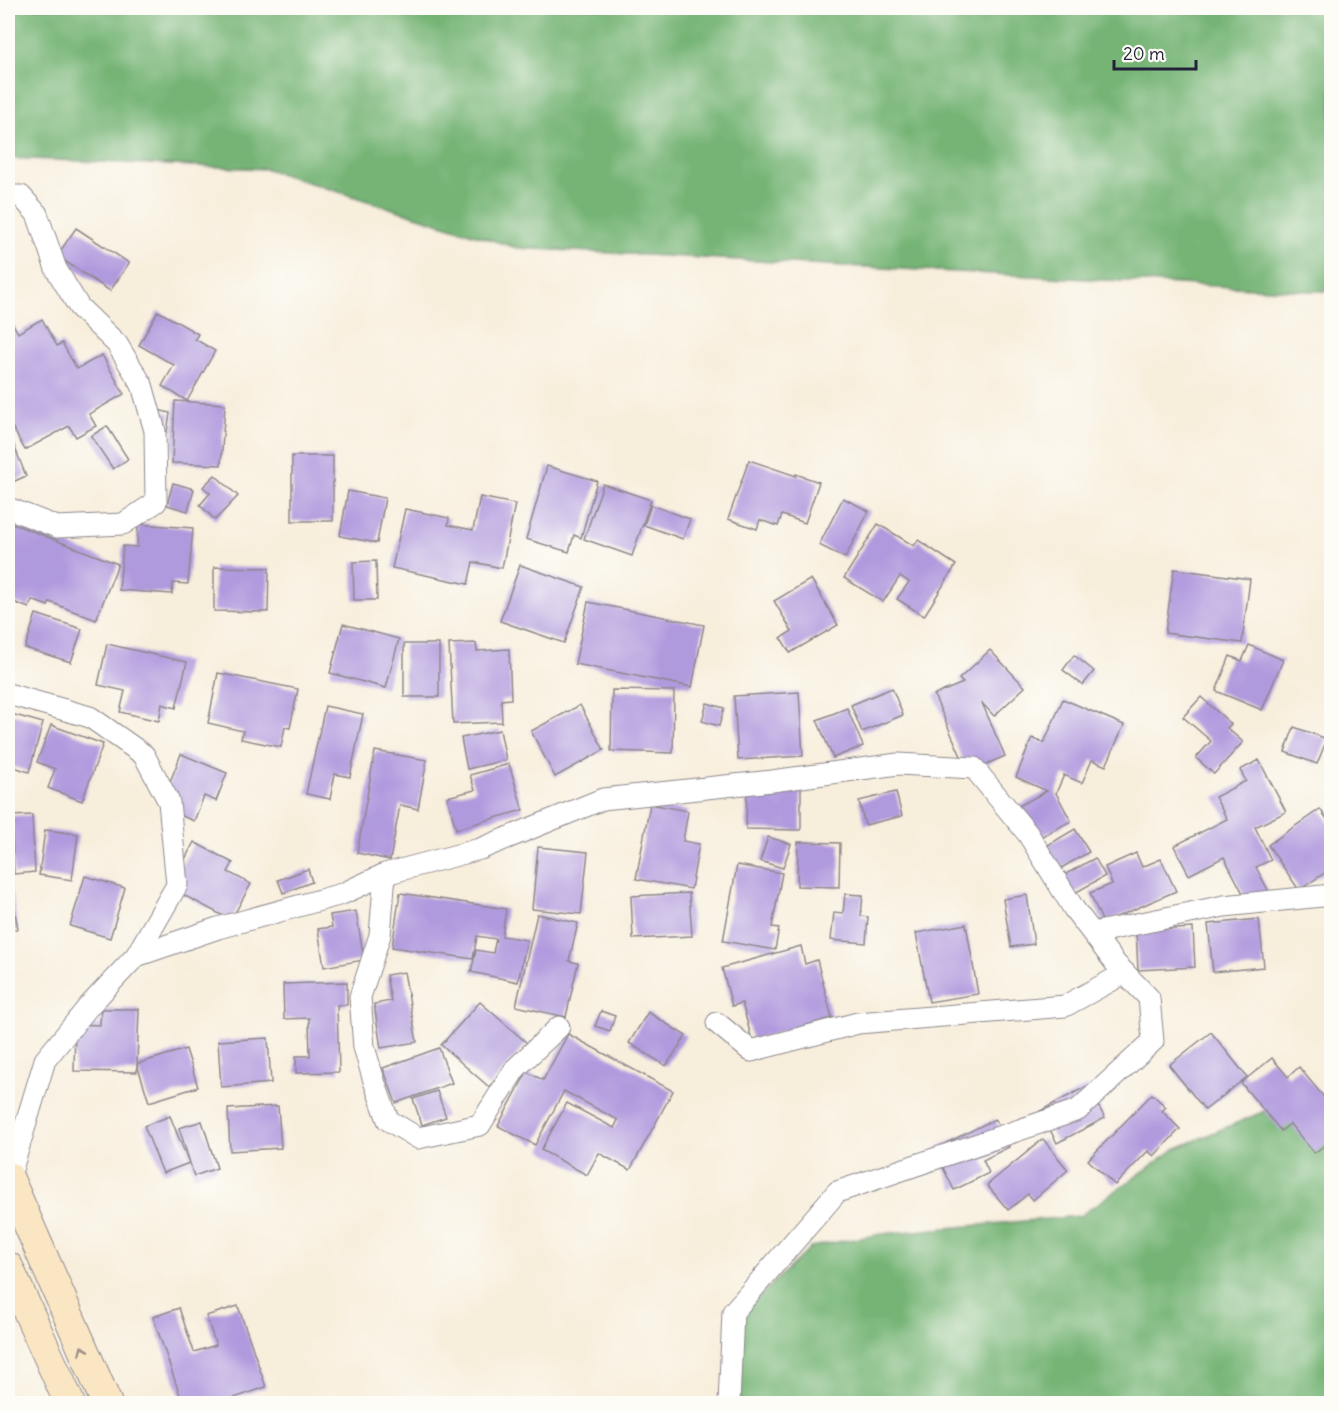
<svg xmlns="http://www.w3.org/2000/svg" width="1339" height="1411" viewBox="0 0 1339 1411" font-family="Delius,sans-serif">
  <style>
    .forest { fill: #75b475; stroke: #4c6b58; stroke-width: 1.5 }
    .building { fill: #b09ade }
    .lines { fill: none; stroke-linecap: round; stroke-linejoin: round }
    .street-casing { stroke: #8d888c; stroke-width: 23 }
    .secondary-casing { stroke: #8d888c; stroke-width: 32 }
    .street { stroke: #fff; stroke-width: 21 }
    .secondary { stroke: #fbe6c4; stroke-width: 30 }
    .oneway { stroke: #998e86 }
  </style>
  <rect width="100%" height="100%" fill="#fdfcf7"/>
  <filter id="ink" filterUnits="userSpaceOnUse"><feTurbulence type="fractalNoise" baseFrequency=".0167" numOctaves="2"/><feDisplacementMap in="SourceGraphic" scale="12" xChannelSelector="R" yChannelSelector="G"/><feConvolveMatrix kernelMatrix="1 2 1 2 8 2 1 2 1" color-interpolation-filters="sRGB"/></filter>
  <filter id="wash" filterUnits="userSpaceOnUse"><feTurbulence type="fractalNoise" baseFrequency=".008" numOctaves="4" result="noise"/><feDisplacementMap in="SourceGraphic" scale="24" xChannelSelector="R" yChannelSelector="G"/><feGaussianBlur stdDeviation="1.35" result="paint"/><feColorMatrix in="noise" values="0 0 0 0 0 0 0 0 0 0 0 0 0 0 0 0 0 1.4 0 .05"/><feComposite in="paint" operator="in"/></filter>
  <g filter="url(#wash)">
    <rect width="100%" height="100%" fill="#f8eedc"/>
    <g class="forest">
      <polygon points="8,8 1331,8 1331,291 1308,291 517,248 266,169 8,158"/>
      <polygon points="1331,1102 1331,1403 740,1403 739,1316 811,1247 881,1234 1080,1216 1175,1149 1272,1108"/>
    </g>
    <g id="blocks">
      <g class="building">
        <polygon points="76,228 129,263 110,291 57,256"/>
        <polygon points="158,311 198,334 195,339 215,351 187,401 162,386 174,365 139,345"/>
        <polygon points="8,315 18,333 42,319 57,346 62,343 77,369 102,355 124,394 89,414 96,426 76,437 69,426 25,450 8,419"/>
        <polygon points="175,401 225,404 221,465 172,463"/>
        <polygon points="158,410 170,413 167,432 155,430"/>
        <polygon points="107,426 128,459 113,469 91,436"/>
        <polygon points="8,430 26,476 8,484"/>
        <rect x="292" y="456" width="41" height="65"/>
        <polygon points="749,460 796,476 796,474 819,482 805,523 782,515 778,526 760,520 757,529 728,519"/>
        <polygon points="547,466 597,481 581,538 574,535 569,552 526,539"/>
        <polygon points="215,475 238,496 215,520 200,505 210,493 203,487"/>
        <polygon points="173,483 194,489 188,511 167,505"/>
        <polygon points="603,484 651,500 632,556 584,539"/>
        <polygon points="348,491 385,498 377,543 340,536"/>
        <polygon points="480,497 515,504 502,568 473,562 468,584 392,568 405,509 449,518 448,525 473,530"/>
        <polygon points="843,498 869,511 845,558 819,545"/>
        <polygon points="651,505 690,519 683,539 644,525"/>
        <polygon points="8,522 118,564 96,620 50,602 48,606 32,600 29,608 8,600"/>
        <polygon points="138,524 193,528 188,584 173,583 172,594 119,590 123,546 137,547"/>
        <polygon points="878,524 914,546 918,540 956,565 924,616 897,599 909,582 900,576 883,602 844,578"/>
        <polygon points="376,561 377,600 354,600 353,562"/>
        <polygon points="520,565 584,587 564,643 500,621"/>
        <polygon points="214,567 269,568 268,612 214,611"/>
        <polygon points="1174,569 1250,579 1242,643 1165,633"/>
        <polygon points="811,579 838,625 790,653 781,638 792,631 774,601"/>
        <polygon points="588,602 704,625 692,687 575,664"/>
        <polygon points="36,614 82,629 71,662 25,648"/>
        <polygon points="343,624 399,639 386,688 330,673"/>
        <polygon points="476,643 477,651 509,649 511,699 501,700 502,722 453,724 449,644"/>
        <polygon points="107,644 187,662 176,708 162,704 159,721 120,712 125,691 98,685"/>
        <rect x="404" y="644" width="35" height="53"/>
        <polygon points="1249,645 1283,660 1262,710 1216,691 1230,656 1242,661"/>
        <polygon points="990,650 1025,687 994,716 982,703 1005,756 968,772 934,695 963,683 959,679"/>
        <polygon points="1074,655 1094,671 1083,685 1063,670"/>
        <polygon points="218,673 298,689 290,728 285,727 281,747 241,739 243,731 208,723"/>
        <polygon points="892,688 903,715 862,732 851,705"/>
        <polygon points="612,690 674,691 673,753 611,751"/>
        <polygon points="799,692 803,756 738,760 734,696"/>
        <polygon points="1201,697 1231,724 1227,728 1243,742 1214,774 1196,758 1211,741 1183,717"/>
        <polygon points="1063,699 1124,725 1106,766 1092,760 1082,783 1064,775 1056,793 1071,821 1031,842 1013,809 1047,791 1016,777 1032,738 1044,743"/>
        <polygon points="707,703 724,708 719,726 702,721"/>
        <polygon points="580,705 604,750 555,777 531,731"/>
        <polygon points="325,706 363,714 350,777 335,774 330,799 306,794"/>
        <polygon points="847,708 863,746 833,758 817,720"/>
        <polygon points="8,713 43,723 29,772 8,765 8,756 10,748 8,747"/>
        <polygon points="51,725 103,744 82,801 48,788 55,769 37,762"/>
        <polygon points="1294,727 1327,739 1317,764 1285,752"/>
        <polygon points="500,730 506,760 467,769 461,738"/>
        <polygon points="375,751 427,760 418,809 400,805 390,860 357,853"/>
        <polygon points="181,754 227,773 216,801 204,796 194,821 160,807"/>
        <polygon points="1259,760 1286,812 1255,827 1271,860 1256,867 1269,892 1248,903 1224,857 1189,875 1174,846 1227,819 1215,797 1246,781 1240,770"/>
        <polygon points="509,764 523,810 456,829 447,797 475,790 470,775"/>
        <polygon points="747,783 801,783 801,830 746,829"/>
        <polygon points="896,792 902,816 865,825 859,801"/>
        <polygon points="650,804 688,811 683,841 699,844 691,889 636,879"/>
        <polygon points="1320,809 1332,826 1332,868 1299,890 1268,845"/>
        <polygon points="32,815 35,872 14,874 11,816"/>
        <polygon points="1075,829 1089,852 1051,874 1038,851"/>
        <polygon points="45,830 78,834 72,880 39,875"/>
        <polygon points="768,837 791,844 783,868 760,861"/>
        <polygon points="194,842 233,863 228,872 251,884 231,920 170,888"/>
        <polygon points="798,842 840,843 839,887 797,886"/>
        <polygon points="538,847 588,852 581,914 532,909"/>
        <polygon points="1136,853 1142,867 1161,859 1176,891 1103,923 1090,893 1112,884 1105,867"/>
        <polygon points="1095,858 1105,876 1066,898 1055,880"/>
        <polygon points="737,865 782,873 772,927 779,928 775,950 723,941"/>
        <polygon points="308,869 312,882 283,893 278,880"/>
        <polygon points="85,876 125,888 110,938 70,926"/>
        <polygon points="8,877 9,877 18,929 8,930"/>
        <polygon points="400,893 506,909 502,936 527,940 518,982 471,972 476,950 493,953 496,939 477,936 473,959 392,947"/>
        <polygon points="689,893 692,936 633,939 631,896"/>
        <polygon points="845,894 863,895 861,916 868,917 866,943 831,940 834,912 843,913"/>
        <polygon points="1027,895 1034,944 1011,947 1003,899"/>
        <polygon points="356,911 364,960 324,967 318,929 332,927 330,915"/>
        <polygon points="537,914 578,923 569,961 578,963 566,1017 516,1006"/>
        <polygon points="1259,919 1264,967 1213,972 1208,924"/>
        <polygon points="966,924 978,994 929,1002 916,933"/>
        <polygon points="1193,928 1195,967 1138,970 1136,931"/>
        <polygon points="801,946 805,964 817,960 832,1018 752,1040 742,1003 732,1006 722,968"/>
        <polygon points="404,972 417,1042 381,1048 374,1004 391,1001 386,975"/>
        <polygon points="347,982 347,1005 337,1005 339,1072 296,1073 296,1056 310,1056 309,1018 284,1019 283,984"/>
        <polygon points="480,1002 527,1043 489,1087 441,1045"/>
        <polygon points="101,1009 139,1009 137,1064 186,1049 198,1087 149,1102 137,1064 137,1072 74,1071 75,1024 100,1025"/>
        <polygon points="601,1011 615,1016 610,1031 595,1026"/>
        <polygon points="648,1012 686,1036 666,1066 629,1043"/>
        <polygon points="1211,1032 1247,1077 1205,1110 1169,1065"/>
        <polygon points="568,1034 673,1091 630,1170 599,1153 587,1175 541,1150 567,1103 614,1128 618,1120 564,1091 535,1145 498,1126 527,1072 543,1080"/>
        <polygon points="268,1038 271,1083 221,1087 218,1041"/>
        <polygon points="439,1048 452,1083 396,1103 383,1068"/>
        <polygon points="1272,1058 1288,1077 1299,1067 1332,1107 1332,1140 1314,1153 1290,1124 1281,1131 1241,1083"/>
        <polygon points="1087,1086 1105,1118 1057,1143 1040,1111"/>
        <polygon points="437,1091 446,1117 422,1125 413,1099"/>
        <polygon points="1152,1094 1166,1107 1162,1111 1180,1129 1154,1156 1148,1151 1115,1185 1088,1160"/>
        <polygon points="278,1106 281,1148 230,1151 228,1109"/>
        <polygon points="170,1116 189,1163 163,1173 144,1126"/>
        <polygon points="995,1119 1009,1147 983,1160 989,1173 954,1190 934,1149"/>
        <polygon points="202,1121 217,1168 194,1176 179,1128"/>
        <polygon points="1043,1139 1068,1170 1033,1200 1028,1194 1008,1210 987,1185"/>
        <polygon points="238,1306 266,1387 217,1404 183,1404 153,1317 179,1308 194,1352 216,1345 206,1316"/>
      </g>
    </g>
  </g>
  <g filter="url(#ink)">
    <use href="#blocks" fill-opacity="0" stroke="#8d888c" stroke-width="1.5"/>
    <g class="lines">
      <g class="street-casing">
        <g id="street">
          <polyline points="8,196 21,196 37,214 56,269 79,307 117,344 142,385 155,431 156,502 123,524 57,527 8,508"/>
          <polyline points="8,694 90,717 144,755 169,802 177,885 136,956"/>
          <polyline points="385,874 380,935 360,997 364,1047 374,1081 388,1120 418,1138 480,1125 515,1069 559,1027"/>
          <polyline points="1093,933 1224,906 1332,895"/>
          <polyline points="717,1023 751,1051 858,1023 1065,1006 1125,973"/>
          <polyline points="9,1179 45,1060 89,1006 136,956 218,928 342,894 385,874 480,849 603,799 772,781 898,764 974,768 1028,834 1074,909 1116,964 1149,998 1153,1041 1078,1110 837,1192 733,1312 729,1404"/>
        </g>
      </g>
      <g class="secondary-casing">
        <g id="secondary">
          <polyline points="8,1177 107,1404"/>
          <polyline points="8,1267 70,1404"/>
        </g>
      </g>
      <use href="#street" class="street"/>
      <use href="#secondary" class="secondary"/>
    </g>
    <defs><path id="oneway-chevron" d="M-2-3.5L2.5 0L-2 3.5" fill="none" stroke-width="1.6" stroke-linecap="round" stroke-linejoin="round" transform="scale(1.5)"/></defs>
    <use class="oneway" href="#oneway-chevron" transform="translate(83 1350) rotate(-114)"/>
  </g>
  <rect width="1339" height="1411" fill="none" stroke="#fdfcf7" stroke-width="30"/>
  <path d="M1114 60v9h82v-9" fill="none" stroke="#22223b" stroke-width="3"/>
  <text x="1123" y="60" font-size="18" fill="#22223b" stroke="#fdfcf7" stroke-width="4.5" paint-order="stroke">20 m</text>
</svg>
